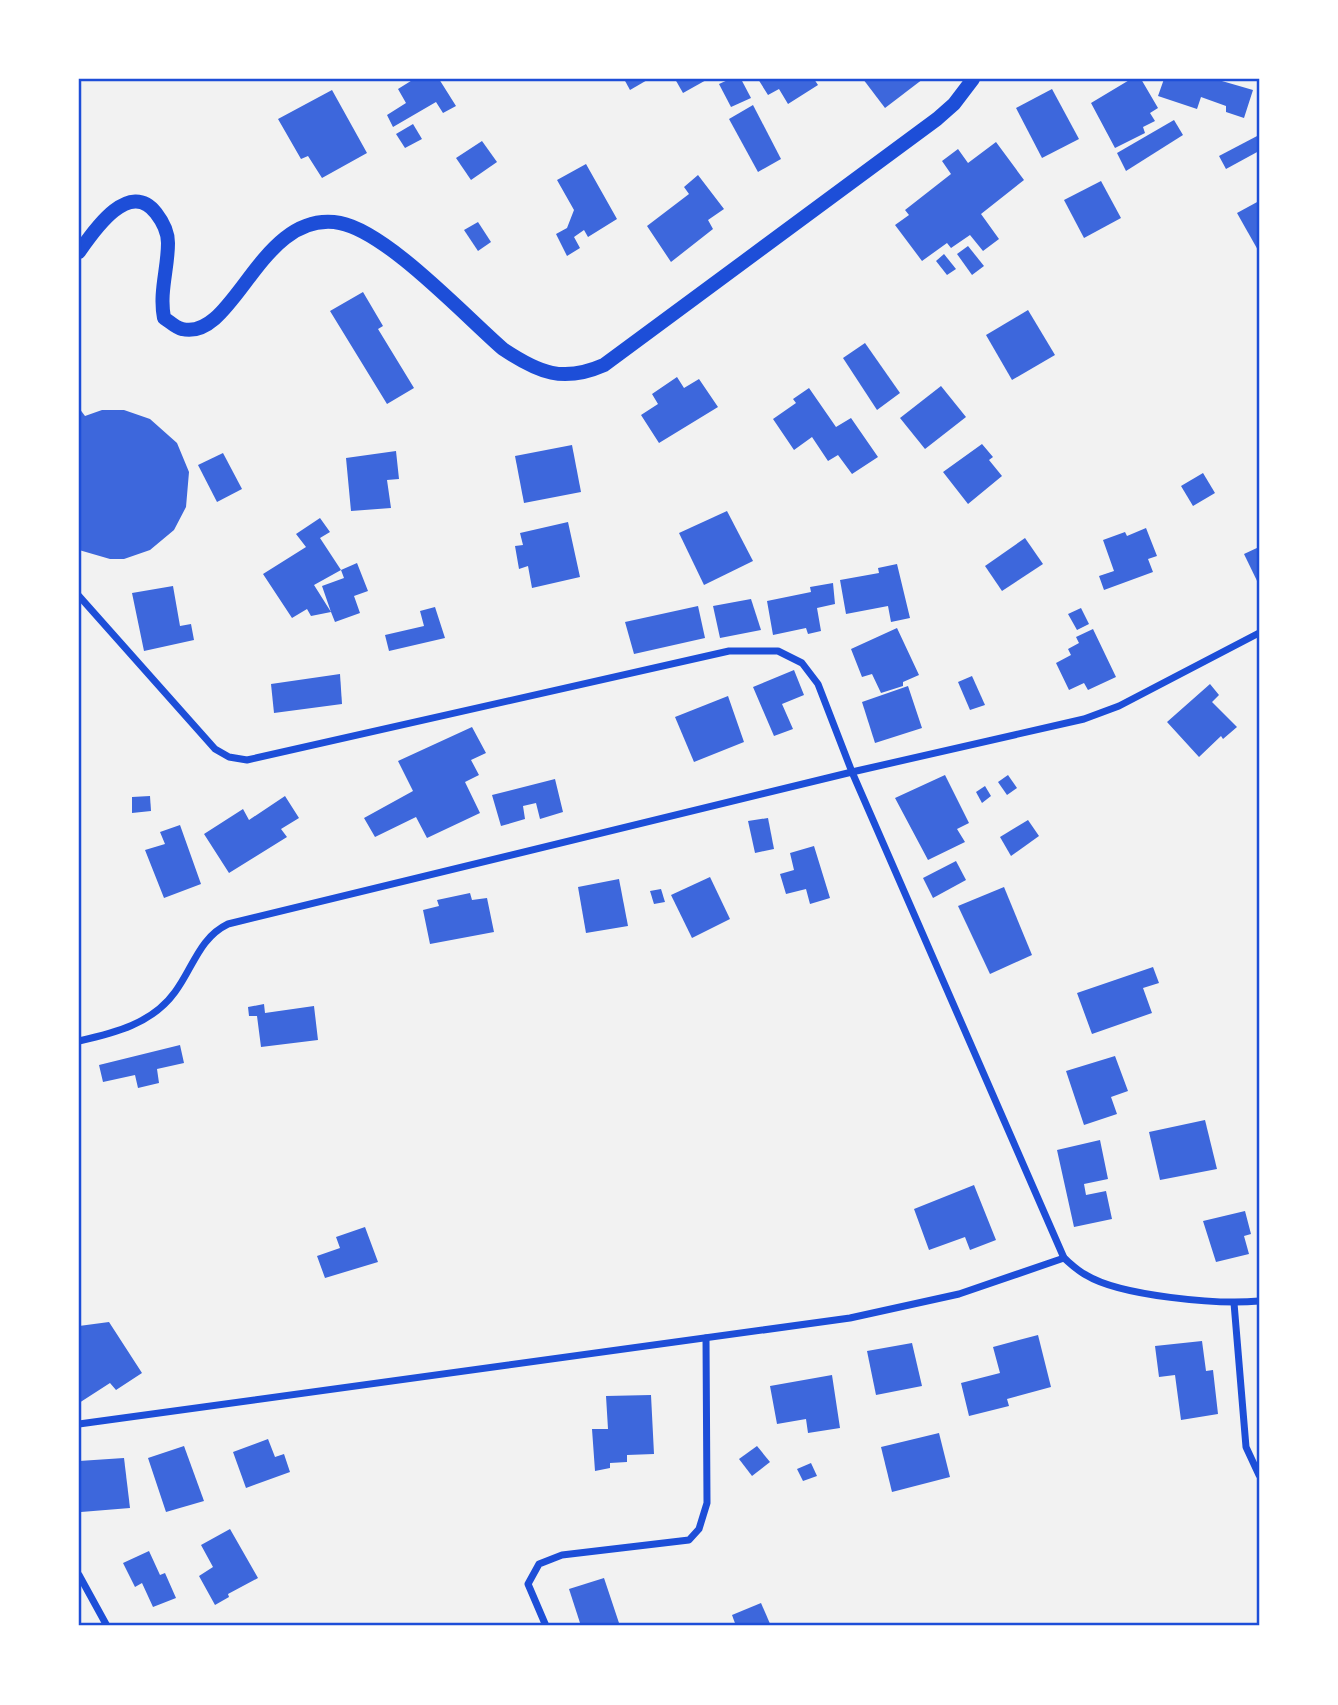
<svg xmlns="http://www.w3.org/2000/svg" width="1338" height="1705" viewBox="0 0 1338 1705" font-family="'PT Sans Narrow',sans-serif">
  <style>
    .building { fill: #3d67dc }
    .lines { fill: none; stroke-linecap: round; stroke-linejoin: round }
    .minor { stroke: #1d4ed8; stroke-width: 7 }
    .secondary { stroke: #1d4ed8; stroke-width: 14 }
    .neatline { fill: none; stroke: #1d4ed8; stroke-width: 2.5 }
  </style>
  <rect width="100%" height="100%" fill="#f2f2f2"/>
  <g class="building">
    <polygon points="414,79 439,79 456,106 443,113 436,102 393,127 387,115 406,103 398,89"/>
    <polygon points="624,79 649,79 630,90"/>
    <polygon points="675,79 708,79 683,93"/>
    <polygon points="730,79 741,79 751,98 731,107 719,84"/>
    <polygon points="758,79 814,79 818,85 788,104 779,89 768,95"/>
    <polygon points="863,79 923,79 885,108"/>
    <polygon points="1131,79 1141,79 1158,108 1150,113 1155,121 1143,127 1145,133 1115,148 1091,103"/>
    <polygon points="1164,79 1215,79 1253,90 1244,118 1226,112 1226,106 1201,97 1197,109 1158,96"/>
    <polygon points="1052,89 1079,139 1042,158 1016,108"/>
    <polygon points="332,90 367,153 322,178 308,156 301,159 278,119"/>
    <polygon points="753,105 781,159 758,172 729,119"/>
    <polygon points="1174,120 1183,135 1126,171 1117,153"/>
    <polygon points="413,124 422,139 405,148 396,134"/>
    <polygon points="1259,135 1259,151 1226,169 1219,156"/>
    <polygon points="482,141 497,162 471,180 456,158"/>
    <polygon points="996,142 1024,180 981,214 999,239 983,251 970,235 951,248 947,243 922,261 895,225 909,215 905,210 951,174 942,161 958,149 968,163"/>
    <polygon points="586,164 617,219 588,237 584,230 574,237 580,248 567,256 556,234 567,228 574,210 557,180"/>
    <polygon points="698,175 724,209 708,220 713,229 671,262 647,226 689,194 684,187"/>
    <polygon points="1101,181 1121,218 1084,238 1064,200"/>
    <polygon points="1259,201 1259,252 1237,213"/>
    <polygon points="478,222 491,242 478,251 464,230"/>
    <polygon points="968,246 984,266 972,275 957,254"/>
    <polygon points="944,254 956,269 947,275 936,261"/>
    <polygon points="363,292 383,326 378,329 414,388 387,404 330,311"/>
    <polygon points="1028,310 1055,355 1012,380 986,335"/>
    <polygon points="865,343 900,393 877,410 843,358"/>
    <polygon points="677,377 684,388 699,379 718,407 659,443 641,415 658,404 652,394"/>
    <polygon points="941,386 966,417 925,449 900,418"/>
    <polygon points="809,388 836,427 851,418 878,457 852,474 838,455 828,461 812,437 794,450 773,419 796,403 793,399"/>
    <polygon points="79,408 85,416 102,410 124,410 150,419 177,443 189,472 186,507 174,530 150,550 124,559 110,559 79,550"/>
    <polygon points="982,444 993,457 989,460 1002,476 968,504 943,472"/>
    <polygon points="572,445 581,492 524,503 515,456"/>
    <polygon points="396,451 399,479 387,480 391,508 351,511 346,458"/>
    <polygon points="223,453 242,489 217,502 198,465"/>
    <polygon points="1203,473 1215,493 1193,506 1181,486"/>
    <polygon points="727,511 753,561 704,585 679,533"/>
    <polygon points="320,518 330,532 320,538 341,570 314,585 331,612 322,586 344,578 341,570 357,563 368,591 354,596 360,613 335,622 331,612 311,616 307,609 292,618 263,574 306,547 296,534"/>
    <polygon points="568,522 580,577 532,588 528,566 519,569 515,546 523,545 520,533"/>
    <polygon points="1146,528 1157,556 1148,559 1153,572 1104,590 1099,576 1114,571 1103,540 1125,532 1127,536"/>
    <polygon points="1025,538 1043,564 1002,591 985,566"/>
    <polygon points="1259,547 1259,585 1244,554"/>
    <polygon points="897,564 910,618 891,622 888,606 846,614 840,580 879,573 878,568"/>
    <polygon points="833,583 835,604 817,608 821,631 808,634 806,628 773,635 767,601 811,592 810,587"/>
    <polygon points="173,586 180,626 191,624 194,640 144,651 132,593"/>
    <polygon points="751,599 761,630 720,638 713,606"/>
    <polygon points="698,606 705,638 634,654 625,622"/>
    <polygon points="435,607 445,638 389,651 385,635 424,626 420,611"/>
    <polygon points="1081,608 1089,624 1077,630 1068,614"/>
    <polygon points="897,628 919,675 903,682 903,686 881,693 872,674 862,677 851,649"/>
    <polygon points="1093,629 1116,677 1088,690 1084,683 1069,690 1056,663 1071,655 1068,649 1079,643 1076,637"/>
    <polygon points="794,670 804,695 782,704 793,729 774,736 753,687"/>
    <polygon points="340,674 342,704 274,713 271,684"/>
    <polygon points="972,676 985,705 970,710 958,682"/>
    <polygon points="1210,684 1219,695 1212,702 1237,727 1223,739 1221,736 1199,757 1167,722"/>
    <polygon points="908,686 922,728 875,743 862,702"/>
    <polygon points="728,696 744,742 694,762 675,717"/>
    <polygon points="472,727 486,753 471,760 479,775 465,782 480,813 427,838 416,817 375,837 364,818 413,791 398,761"/>
    <polygon points="945,775 969,823 957,829 965,842 928,860 895,798"/>
    <polygon points="1008,775 1017,788 1007,795 998,782"/>
    <polygon points="555,779 563,812 540,819 536,803 523,806 525,819 501,826 492,795"/>
    <polygon points="985,786 991,796 982,803 976,792"/>
    <polygon points="150,796 151,811 132,813 132,797"/>
    <polygon points="285,796 299,818 281,829 287,837 229,873 204,834 243,809 249,820"/>
    <polygon points="768,818 774,849 755,853 748,821"/>
    <polygon points="1028,820 1039,836 1011,856 1000,837"/>
    <polygon points="180,825 201,884 164,898 145,850 165,844 160,832"/>
    <polygon points="814,846 830,898 810,904 806,889 786,894 780,874 794,870 790,853"/>
    <polygon points="956,861 966,880 933,898 923,878"/>
    <polygon points="710,877 730,919 692,938 671,895"/>
    <polygon points="619,879 628,926 586,933 578,887"/>
    <polygon points="1004,887 1032,955 990,974 958,906"/>
    <polygon points="661,889 665,902 654,904 650,891"/>
    <polygon points="470,893 472,900 487,898 494,932 430,944 423,910 439,906 437,900"/>
    <polygon points="1153,967 1159,983 1143,988 1152,1013 1092,1034 1077,993"/>
    <polygon points="264,1004 265,1013 314,1006 318,1040 261,1047 257,1016 249,1016 248,1007"/>
    <polygon points="180,1045 184,1063 157,1069 159,1083 138,1088 135,1075 103,1082 99,1065"/>
    <polygon points="1115,1056 1128,1091 1111,1097 1117,1114 1084,1125 1066,1071"/>
    <polygon points="1205,1120 1217,1169 1160,1180 1149,1132"/>
    <polygon points="1100,1140 1108,1179 1084,1184 1086,1195 1106,1191 1112,1219 1074,1227 1057,1150"/>
    <polygon points="974,1185 996,1240 970,1250 965,1237 929,1250 914,1209"/>
    <polygon points="1245,1211 1251,1234 1244,1236 1249,1254 1216,1262 1203,1221"/>
    <polygon points="365,1227 378,1262 325,1278 317,1256 340,1248 336,1237"/>
    <polygon points="109,1322 142,1373 116,1390 110,1383 79,1403 79,1326"/>
    <polygon points="1038,1335 1051,1387 1007,1399 1009,1406 969,1416 961,1383 1000,1373 993,1347"/>
    <polygon points="1202,1341 1206,1371 1213,1370 1218,1414 1181,1420 1175,1375 1159,1377 1155,1346"/>
    <polygon points="912,1343 922,1386 876,1395 867,1351"/>
    <polygon points="832,1375 840,1428 808,1433 806,1419 777,1424 770,1386"/>
    <polygon points="651,1395 654,1454 627,1455 627,1462 610,1463 610,1468 595,1471 592,1429 608,1429 606,1396"/>
    <polygon points="939,1433 950,1477 892,1492 881,1447"/>
    <polygon points="268,1439 275,1457 284,1454 290,1472 246,1488 233,1452"/>
    <polygon points="184,1446 204,1501 166,1512 148,1458"/>
    <polygon points="757,1446 770,1462 752,1476 739,1459"/>
    <polygon points="124,1458 130,1508 81,1512 79,1461"/>
    <polygon points="811,1463 817,1476 803,1481 797,1469"/>
    <polygon points="230,1529 258,1578 228,1594 229,1597 215,1605 199,1576 213,1567 201,1545"/>
    <polygon points="149,1551 160,1575 165,1573 176,1598 153,1607 142,1583 135,1587 123,1563"/>
    <polygon points="604,1578 620,1626 581,1626 569,1589"/>
    <polygon points="761,1603 771,1626 736,1626 732,1615"/>
  </g>
  <g class="lines">
    <g class="minor">
      <path d="M79,596L215,749L229,757L247,760L729,651H778L802,663L818,684L852,772L1064,1258C1071,1264 1078,1271 1086,1275C1120,1296 1219,1305 1259,1301"/>
      <path d="M79,1041C114,1033 152,1024 175,992C193,968 199,938 228,924L852,772L1084,719L1119,706L1259,633"/>
      <polyline points="1234,1303 1246,1447 1259,1475"/>
      <polyline points="79,1424 850,1318 959,1294 1064,1258"/>
      <polyline points="79,1575 107,1626"/>
      <polyline points="546,1626 528,1584 539,1564 562,1555 689,1540 699,1529 707,1503 706,1338"/>
    </g>
    <path class="secondary" d="M79,252C93,232 129,178 156,213C163,222 168,232 168,243C168,269 159,292 164,318C169,321 176,328 182,329C235,342 260,208 340,223C387,232 465,316 503,349C539,373 563,383 604,365L937,119L954,104L973,79"/>
  </g>
  <rect width="1338" height="1705" fill="none" stroke="#ffffff" stroke-width="161"/>
  <rect x="80" y="80" width="1178" height="1544" class="neatline"/>
</svg>
